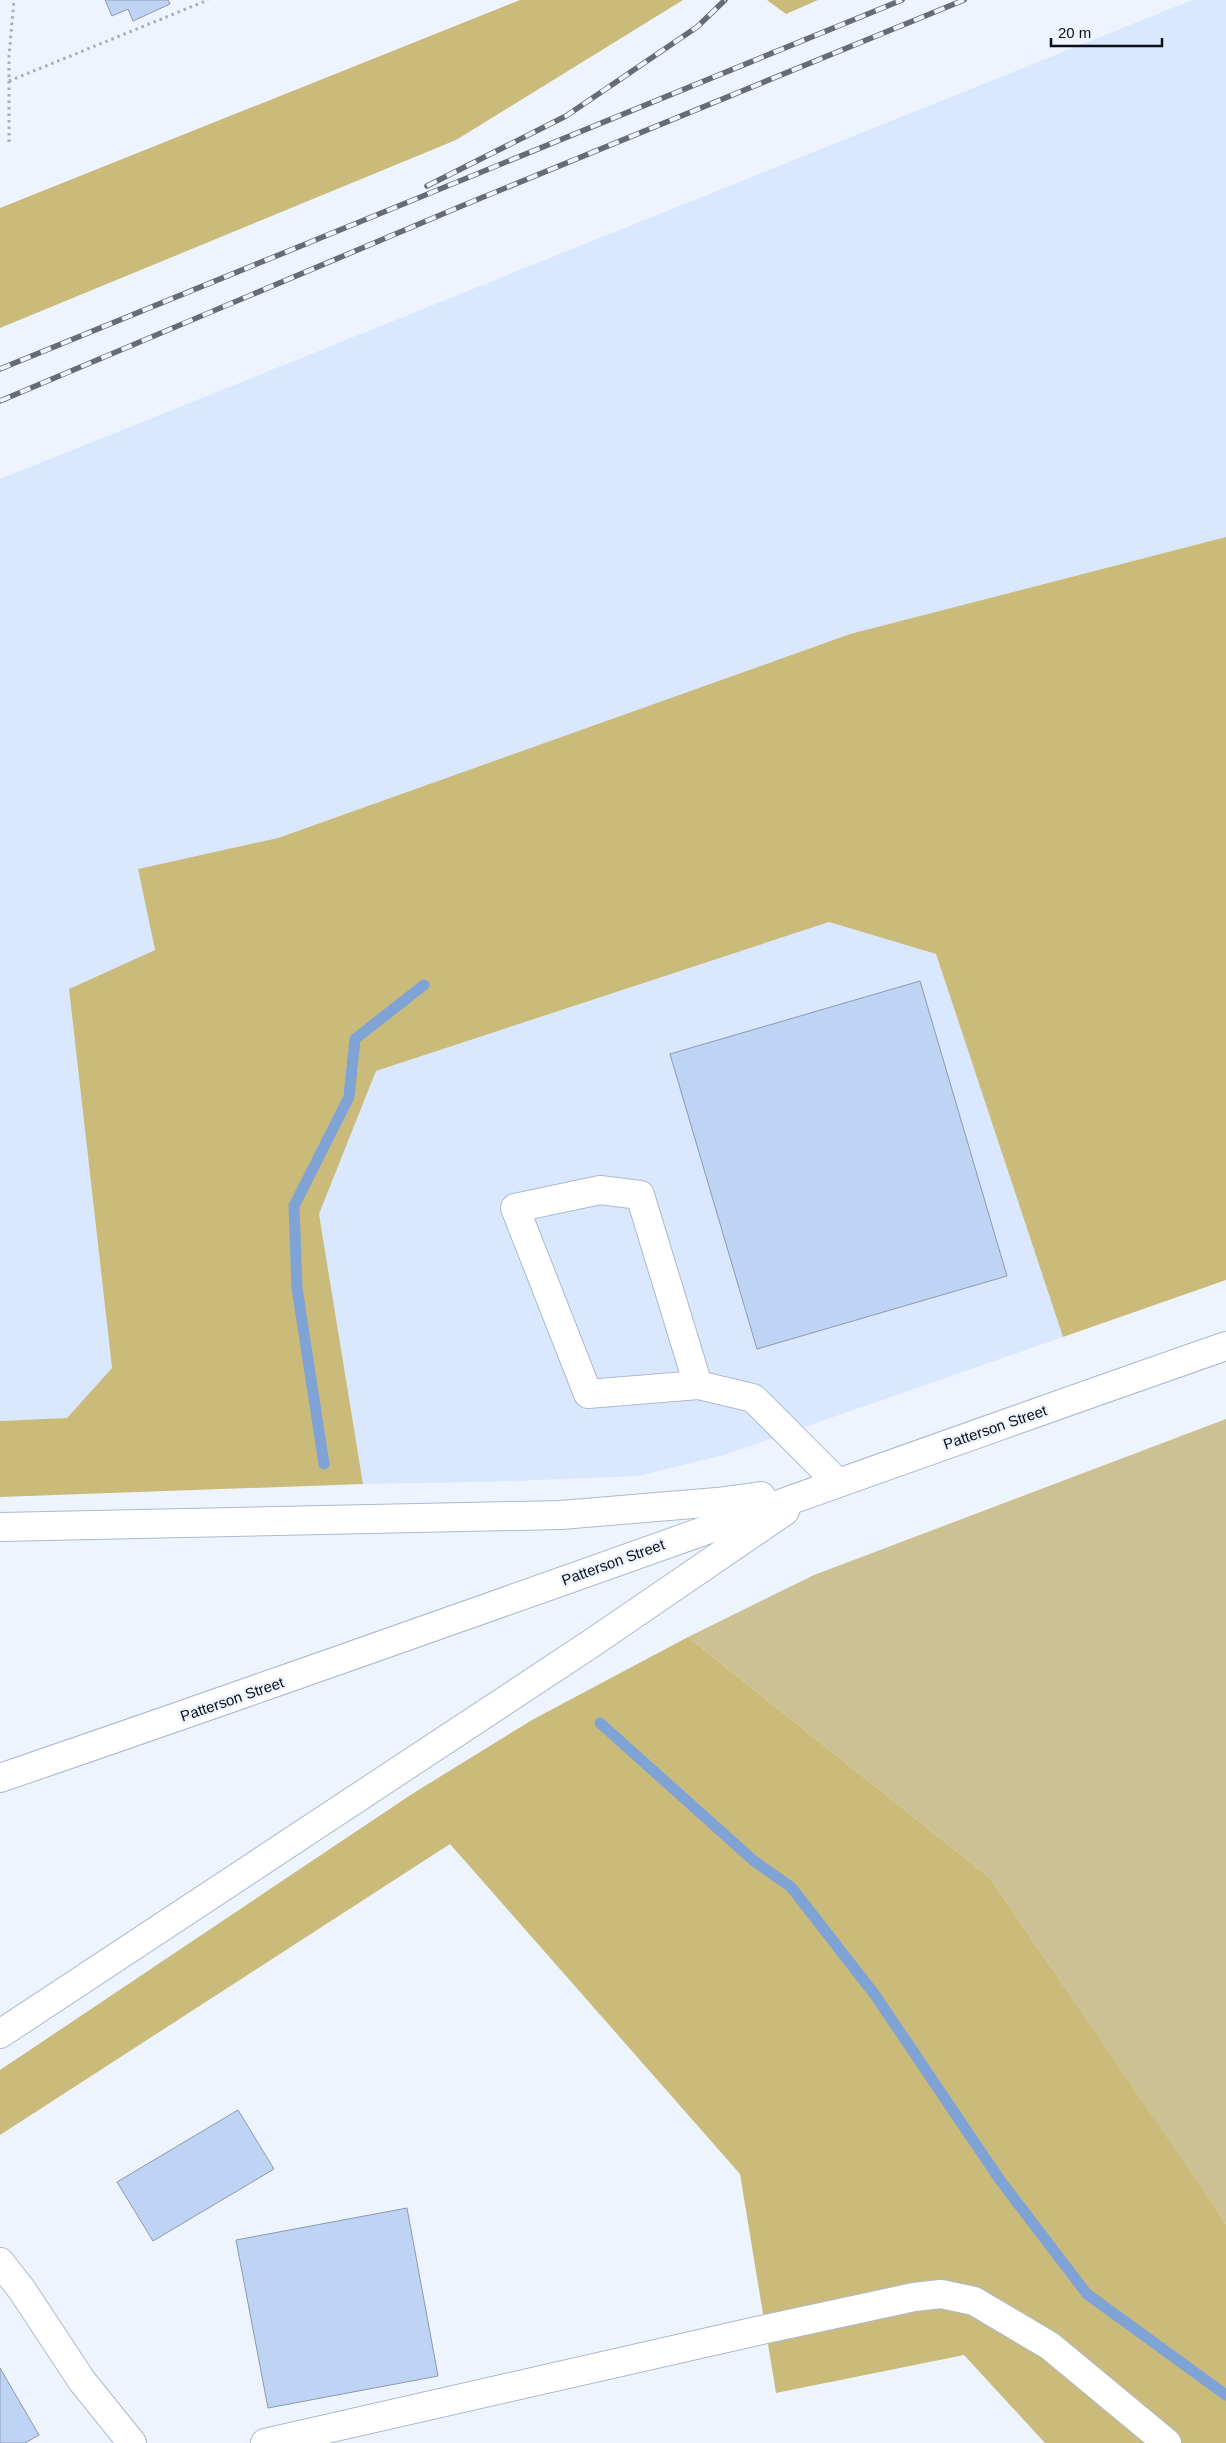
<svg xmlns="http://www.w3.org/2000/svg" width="1226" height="2443" viewBox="0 0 1226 2443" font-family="Helvetica,sans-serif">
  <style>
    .built { fill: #d9e8ff }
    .green { fill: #cdc193 }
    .forest { fill: #cabb7b }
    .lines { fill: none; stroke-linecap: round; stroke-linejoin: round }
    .stream { stroke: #80a3d6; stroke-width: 11 }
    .building { fill: #bfd4f4; stroke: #8b99ad }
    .minor-casing { stroke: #abbace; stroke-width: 30 }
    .major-casing { stroke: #abbace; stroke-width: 30 }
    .path { stroke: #a8adb6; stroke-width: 3; stroke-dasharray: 2.5 4; stroke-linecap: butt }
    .minor { stroke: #fff; stroke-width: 28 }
    .major { stroke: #fff; stroke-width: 28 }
    .rail-casing { stroke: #666c73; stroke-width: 5.5 }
    .rail { stroke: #eef4fd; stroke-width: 4; stroke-dasharray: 11; stroke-linecap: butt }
    .labels { text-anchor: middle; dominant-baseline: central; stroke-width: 5; stroke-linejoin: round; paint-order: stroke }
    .street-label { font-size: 15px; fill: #0a0f16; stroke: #eef4fd }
  </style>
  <rect width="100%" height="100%" fill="#eef4fd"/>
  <g class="built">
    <polygon points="1192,0 1226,0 1226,537 850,634 278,838 138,869 155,950 69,989 112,1368 67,1418 0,1421 0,479"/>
    <polygon points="829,922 936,954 1063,1337 724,1455 638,1476 486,1482 363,1484 319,1214 376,1071"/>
  </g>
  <polygon class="green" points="1226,1419 1226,2224 990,1878 688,1637 814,1575"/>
  <g class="forest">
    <polygon points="520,0 683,0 456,140 0,328 0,208"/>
    <polygon points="767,0 818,0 786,14"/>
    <polygon points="1226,537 1226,1280 1063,1337 936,954 829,922 376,1071 319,1214 363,1484 0,1497 0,1421 67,1418 112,1368 69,989 155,950 138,869 278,838 850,634"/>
    <polygon points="688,1637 990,1878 1199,2184 1226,2224 1226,2443 1045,2443 964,2355 776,2393 740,2174 450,1844 0,2135 0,2070 412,1794 532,1720"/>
  </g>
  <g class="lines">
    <g class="stream">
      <polyline points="324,1464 297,1288 294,1206 349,1097 355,1039 424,985"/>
      <polyline points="600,1723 754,1861 791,1887 875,1995 1000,2180 1087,2294 1226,2395"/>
    </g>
  </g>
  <g class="building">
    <polygon points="105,0 168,0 170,4 133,21 128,9 112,16"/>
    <polygon points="920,981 1007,1276 757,1349 670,1054"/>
    <polygon points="238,2110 274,2169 153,2241 117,2182"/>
    <polygon points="407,2208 438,2376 268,2408 236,2240"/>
    <polygon points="0,2368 39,2435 25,2443 0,2443"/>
  </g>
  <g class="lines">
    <g class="minor-casing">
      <g id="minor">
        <polyline points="698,1385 640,1195 600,1190 515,1208 588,1394 698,1385 753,1398 837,1482"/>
        <polyline points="0,2262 22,2290 82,2381 132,2443"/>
        <polyline points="265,2443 757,2331 914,2297 941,2294 974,2301 1050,2346 1167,2443"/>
      </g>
    </g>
    <g class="major-casing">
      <g id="major">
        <polyline points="0,1527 561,1515 717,1502 761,1496"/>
        <path d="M0,1778C410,1638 817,1489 1226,1346"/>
        <polyline points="0,2034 592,1643 785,1511"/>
      </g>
    </g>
    <g class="path">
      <polyline points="9,81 208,0"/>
      <polyline points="9,142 9,56 14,0"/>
    </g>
    <use href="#minor" class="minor"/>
    <use href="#major" class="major"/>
    <g class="rail-casing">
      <g id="rail">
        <polyline points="427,186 566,116 697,27 725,0"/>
        <polyline points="0,369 902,0"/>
        <polyline points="0,401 464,205 964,0"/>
      </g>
    </g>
    <use href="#rail" class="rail"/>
  </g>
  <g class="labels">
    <g class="street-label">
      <text transform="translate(995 1427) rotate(-19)">Patterson Street</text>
      <text transform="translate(613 1562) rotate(-20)">Patterson Street</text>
      <text transform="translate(232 1699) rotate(-19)">Patterson Street</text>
    </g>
  </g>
  <path d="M1051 38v8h111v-8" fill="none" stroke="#0a0f16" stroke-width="2.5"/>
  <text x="1058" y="38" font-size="15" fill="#0a0f16" stroke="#eef4fd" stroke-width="4" paint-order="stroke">20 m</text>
</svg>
